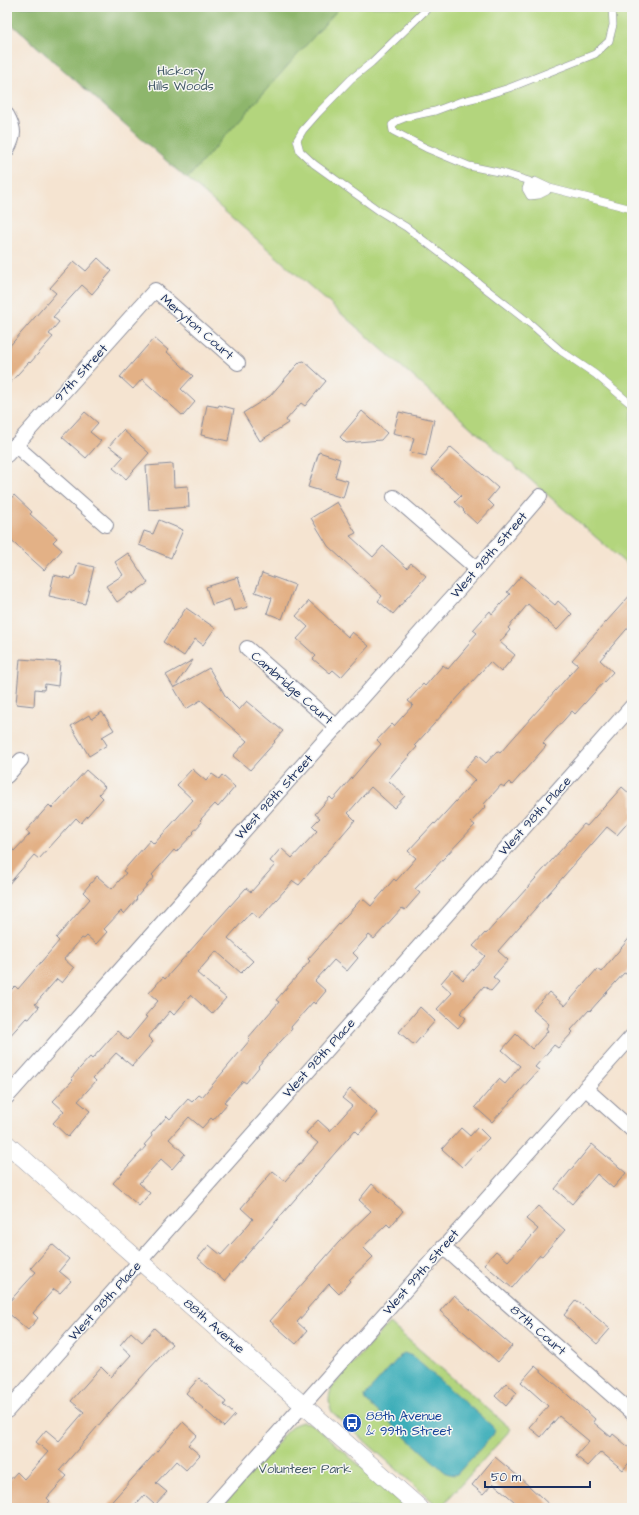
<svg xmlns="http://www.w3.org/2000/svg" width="639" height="1515" viewBox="0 0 639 1515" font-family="'Architects Daughter',sans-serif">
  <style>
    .green { fill: #b3d57d; stroke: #67826e }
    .forest { fill: #8eb66c; stroke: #547265 }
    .water { fill: #3eaeb9; stroke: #2c6e8c }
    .building { fill: #e3b186 }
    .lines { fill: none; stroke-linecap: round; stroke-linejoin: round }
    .service-casing { stroke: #888a98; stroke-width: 8 }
    .minor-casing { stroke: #888a98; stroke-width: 16 }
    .tertiary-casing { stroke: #888a98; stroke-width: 18 }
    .service { stroke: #fff; stroke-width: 7 }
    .minor { stroke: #fff; stroke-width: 14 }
    .tertiary { stroke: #fff; stroke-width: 17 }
    .labels { text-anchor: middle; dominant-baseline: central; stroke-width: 3; stroke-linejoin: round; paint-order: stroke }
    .park-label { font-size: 13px; fill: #415866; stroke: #f6f6f2 }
    .street-label { font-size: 13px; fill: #1b2f5e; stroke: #f6f6f2 }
    .transit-label { font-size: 13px; fill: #164399; stroke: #f6f6f2; text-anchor: start }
  </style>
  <rect width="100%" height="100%" fill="#f6f6f2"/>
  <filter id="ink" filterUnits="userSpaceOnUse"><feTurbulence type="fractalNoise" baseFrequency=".025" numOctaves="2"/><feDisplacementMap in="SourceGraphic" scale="8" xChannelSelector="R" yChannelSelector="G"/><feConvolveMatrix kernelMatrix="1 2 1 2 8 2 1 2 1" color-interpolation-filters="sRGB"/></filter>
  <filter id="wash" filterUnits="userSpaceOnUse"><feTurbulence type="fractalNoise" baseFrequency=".012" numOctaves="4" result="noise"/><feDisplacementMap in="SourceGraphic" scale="16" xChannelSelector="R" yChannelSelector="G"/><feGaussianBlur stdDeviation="0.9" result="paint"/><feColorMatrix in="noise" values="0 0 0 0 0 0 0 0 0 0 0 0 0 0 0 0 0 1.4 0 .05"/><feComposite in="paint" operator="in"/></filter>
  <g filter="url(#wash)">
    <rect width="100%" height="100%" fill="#f5e4d1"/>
    <g class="green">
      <polygon points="7,7 632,7 632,569 7,20"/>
      <path d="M389,1323L511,1429L440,1508L332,1412C328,1402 328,1395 333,1386Z"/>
      <polygon points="302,1422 309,1423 317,1428 408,1508 221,1508 286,1432 294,1425"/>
    </g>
    <polygon class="forest" points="7,7 340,7 187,179 7,20"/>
    <polygon class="water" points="404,1353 412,1356 492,1426 495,1430 493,1435 457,1474 454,1475 446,1473 366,1401 365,1397 368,1392 401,1355"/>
    <g id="blocks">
      <g class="building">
        <polygon points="98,258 112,271 92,294 82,285 53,317 59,322 49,334 53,337 30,363 29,362 7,386 7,349 56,293 50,288 74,261 86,271"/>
        <polygon points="154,338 168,350 167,352 193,376 181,389 195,402 183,416 142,379 133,389 120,377"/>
        <polygon points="304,361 326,381 305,406 301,403 286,420 288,423 260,441 243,413 270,396 296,366 300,362"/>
        <polygon points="207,405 218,407 219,405 234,409 228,441 201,435"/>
        <polygon points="362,411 387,433 381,440 346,443 340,437"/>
        <polygon points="85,412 98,423 90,432 101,441 86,458 62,437"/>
        <polygon points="399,412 434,420 426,456 410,452 414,438 393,433"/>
        <polygon points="123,430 149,453 126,479 113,468 123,457 109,446"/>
        <polygon points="451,447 498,488 488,500 494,506 477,524 463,511 464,510 455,502 461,496 431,469"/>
        <polygon points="319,452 340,459 335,477 348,481 343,498 308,487"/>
        <polygon points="173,464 174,487 188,486 189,507 149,510 146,466"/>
        <polygon points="14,495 32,512 30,514 57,538 53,542 62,550 44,570 7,537 7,503"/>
        <polygon points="337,502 356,533 350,536 373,557 383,546 407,568 411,563 426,576 393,614 378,601 382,596 328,546 311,518"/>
        <polygon points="159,520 183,530 171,558 139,545 144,531 153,534"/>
        <polygon points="128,553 148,583 132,594 131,592 117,602 106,586 123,575 115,562"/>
        <polygon points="78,563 94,567 85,604 49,596 54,575 71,579 72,576 74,576"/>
        <polygon points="262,573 295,585 282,619 267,613 272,598 255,592"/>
        <polygon points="521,576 555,605 558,601 572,614 557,630 528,604 508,628 510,630 500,642 515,655 501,672 490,662 415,745 417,747 388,780 405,796 394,808 371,787 348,813 355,820 299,885 293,881 259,919 251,912 228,938 253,961 241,973 216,951 197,973 226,998 212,1014 191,995 174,1015 170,1011 148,1037 153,1042 132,1066 116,1053 93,1078 96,1081 78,1101 90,1111 68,1137 53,1123 64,1111 53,1101 73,1080 71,1078 90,1057 92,1059 117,1031 128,1040 147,1017 145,1016 158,1001 149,993 163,977 165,979 246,888 251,892 275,865 270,861 281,848 292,858 317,831 312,826 320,818 315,814 330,797 333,800 381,744 377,740 392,724 394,726 413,705 408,701 423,684 425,686 443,665 448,669 470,643 469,642 477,633 473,630 490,611 492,614 510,594 507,592"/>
        <polygon points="238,577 248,607 234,611 230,599 212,605 206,587"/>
        <polygon points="632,593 632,623 600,660 613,672 575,714 572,711 564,720 543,743 546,746 512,785 509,782 504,787 501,785 484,804 486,806 471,822 475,825 415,889 420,893 405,910 402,908 374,939 369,935 353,953 358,958 347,971 334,960 315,981 326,991 315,1004 313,1002 291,1027 292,1029 258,1066 259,1067 246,1083 243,1081 224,1102 227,1104 213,1120 211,1118 202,1128 189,1117 169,1139 185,1154 172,1169 161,1159 139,1183 150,1193 139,1206 113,1183 146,1146 144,1145 152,1136 151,1134 167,1116 170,1119 188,1099 192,1102 199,1095 202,1097 250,1040 248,1038 279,1002 276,1000 310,961 308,959 362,898 371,906 394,879 396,881 416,858 408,851 434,823 435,824 475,780 464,770 477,755 486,763 497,751 500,753 578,665 572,660"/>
        <polygon points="309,601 348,637 352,632 369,646 341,677 333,670 330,673 313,659 316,656 297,639 308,627 296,616"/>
        <polygon points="186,608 215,628 203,645 195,639 184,656 163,642"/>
        <polygon points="20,659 60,662 58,686 45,684 44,690 35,689 34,706 16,704"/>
        <polygon points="193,660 174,688 166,675"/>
        <polygon points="209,668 226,697 239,710 247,701 283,731 274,741 275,742 250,770 233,756 247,741 201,700 186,709 174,688"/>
        <polygon points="102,712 114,730 102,737 107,745 89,756 71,726 89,715 91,719"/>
        <polygon points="192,769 206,781 212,774 219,779 222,775 235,787 218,807 215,804 200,820 202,822 193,832 194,833 176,852 174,850 152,875 154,877 136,898 137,899 124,914 121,911 104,929 107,932 96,944 87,936 84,939 82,938 64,959 74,968 62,983 57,979 35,1004 39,1007 29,1019 26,1018 7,1039 7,994 15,986 18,989 59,941 56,938 90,899 83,892 97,876 112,889 126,873 123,871 150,840 154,844 193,800 177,785"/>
        <polygon points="86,770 105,787 99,794 103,798 81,823 76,818 39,859 34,855 7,886 7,845 14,851 30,834 26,831 49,805 52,808"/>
        <polygon points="622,787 632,796 632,818 617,835 607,827 498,951 508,960 493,977 499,982 491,991 484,986 460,1013 466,1018 458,1028 437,1009 452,993 441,983 452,970 463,980 485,956 473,946 485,933 486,934 584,824 587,826"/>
        <polygon points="632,935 632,966 626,974 624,973 590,1011 589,1010 571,1030 573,1032 558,1048 554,1045 535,1067 539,1070 492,1122 475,1107 499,1079 505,1084 520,1066 502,1050 516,1034 532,1049 548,1031 546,1028 549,1024 533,1010 549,992 565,1006 597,969 601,972"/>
        <polygon points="420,1007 435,1021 414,1045 399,1032"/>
        <polygon points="350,1089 377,1113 359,1134 355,1130 224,1281 198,1258 209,1245 221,1255 242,1232 253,1219 241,1208 273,1171 285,1181 318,1143 306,1133 318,1120 330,1131 352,1106 342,1098"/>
        <polygon points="478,1127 489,1138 462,1167 442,1149 461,1128 470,1136"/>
        <polygon points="592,1144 626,1173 613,1188 597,1174 572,1204 555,1189"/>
        <polygon points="372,1184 403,1211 390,1227 387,1224 363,1247 373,1257 349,1280 350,1281 339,1294 329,1284 307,1309 308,1310 297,1322 307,1331 296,1344 270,1321 338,1243 371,1211 359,1200"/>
        <polygon points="538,1206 565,1230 542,1256 540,1255 512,1288 484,1264 496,1251 508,1261 520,1248 521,1249 538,1229 526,1219"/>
        <polygon points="52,1244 69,1259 59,1271 71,1281 60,1293 54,1289 33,1313 38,1318 28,1330 7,1312 7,1304 36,1272 31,1268"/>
        <polygon points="454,1295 512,1346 498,1362 440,1311"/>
        <polygon points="576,1300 610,1329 597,1344 564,1315"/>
        <polygon points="154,1328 172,1344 116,1405 60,1470 67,1476 47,1498 50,1501 44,1508 7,1508 7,1483 17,1472 24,1479 48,1452 36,1442 46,1430 59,1441 84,1412 71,1401 101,1367 111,1377 131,1355 120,1345 131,1332 142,1342"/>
        <polygon points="535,1366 595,1419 593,1422 611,1437 613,1434 632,1450 632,1459 623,1470 601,1452 588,1466 576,1456 589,1441 559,1416 541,1437 529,1427 548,1406 521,1382"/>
        <polygon points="199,1378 226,1402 224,1405 235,1415 224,1427 186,1393"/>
        <polygon points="506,1383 517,1393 506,1406 495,1396"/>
        <polygon points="183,1422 197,1435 188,1445 200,1455 186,1470 176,1461 156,1483 167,1492 155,1505 144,1495 133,1508 106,1508"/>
        <polygon points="495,1457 519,1477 553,1508 522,1508 493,1483 483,1494 472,1485"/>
      </g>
    </g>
  </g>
  <g filter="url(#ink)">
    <use href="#blocks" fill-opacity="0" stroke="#888a98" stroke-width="1"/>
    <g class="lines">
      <g class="service-casing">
        <g id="service">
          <polyline points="429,7 371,63 351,79 318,113 303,130 297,140 300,151 314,164 378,210 406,227 444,256 532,325 561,351 595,374 632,405"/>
          <polyline points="612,7 613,25 609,41 595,54 509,88 483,96 459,102 435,111 407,117 397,121 392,125 393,131 426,148 469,166 503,173 529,181 526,189 530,196 539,195 547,191 543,190 532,193 532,189 539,188 534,185 535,181 550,188 632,209"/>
        </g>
      </g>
      <g class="minor-casing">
        <g id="minor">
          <path d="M7,115C15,129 15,136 7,150"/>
          <polyline points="15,445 106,525"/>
          <polyline points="7,455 155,290 238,363"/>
          <polyline points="394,497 477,569"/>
          <polyline points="247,648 337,727"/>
          <polyline points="7,776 21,760"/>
          <polyline points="585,1088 632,1130"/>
          <polyline points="7,1097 477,569 540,496"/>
          <polyline points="443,1247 632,1413"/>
          <polyline points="7,1411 632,706"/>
          <polyline points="211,1508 632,1036"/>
        </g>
      </g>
      <g class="tertiary-casing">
        <polyline id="tertiary" points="7,1144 420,1508"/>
      </g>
      <use href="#service" class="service"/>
      <use href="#minor" class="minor"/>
      <use href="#tertiary" class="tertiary"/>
    </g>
  </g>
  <defs>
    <g id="bus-disc" transform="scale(1)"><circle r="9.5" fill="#1a4fb4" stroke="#f6f6f2"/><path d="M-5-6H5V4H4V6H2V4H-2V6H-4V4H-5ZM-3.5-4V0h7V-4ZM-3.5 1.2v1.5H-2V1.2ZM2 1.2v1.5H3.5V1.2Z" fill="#fff"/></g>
  </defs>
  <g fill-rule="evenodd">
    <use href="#bus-disc" x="352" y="1423"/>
  </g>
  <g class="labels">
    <g class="park-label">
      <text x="181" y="71">Hickory<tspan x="181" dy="15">Hills Woods</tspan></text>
      <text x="305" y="1469">Volunteer Park</text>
    </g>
    <g class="street-label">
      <text transform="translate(197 327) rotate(41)">Meryton Court</text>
      <text transform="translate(81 373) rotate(-48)">97th Street</text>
      <text transform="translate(489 555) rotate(-49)">West 98th Street</text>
      <text transform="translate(292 688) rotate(41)">Cambridge Court</text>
      <text transform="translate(274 797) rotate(-48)">West 98th Street</text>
      <text transform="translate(535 816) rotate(-48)">West 98th Place</text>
      <text transform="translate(319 1058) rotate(-48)">West 98th Place</text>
      <text transform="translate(421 1272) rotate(-49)">West 99th Street</text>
      <text transform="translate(105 1301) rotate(-48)">West 98th Place</text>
      <text transform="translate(214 1326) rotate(41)">88th Avenue</text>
      <text transform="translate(538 1330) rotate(41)">87th Court</text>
    </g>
    <g class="transit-label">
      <text x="366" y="1416">88th Avenue<tspan x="366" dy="15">&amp; 99th Street</tspan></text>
    </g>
  </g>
  <rect width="639" height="1515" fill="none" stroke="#f6f6f2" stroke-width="24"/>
  <path d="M485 1481v6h105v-6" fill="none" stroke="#1b2f5e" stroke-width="2"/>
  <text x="491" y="1481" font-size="12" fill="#1b2f5e" stroke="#f6f6f2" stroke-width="3" paint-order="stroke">50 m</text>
</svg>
